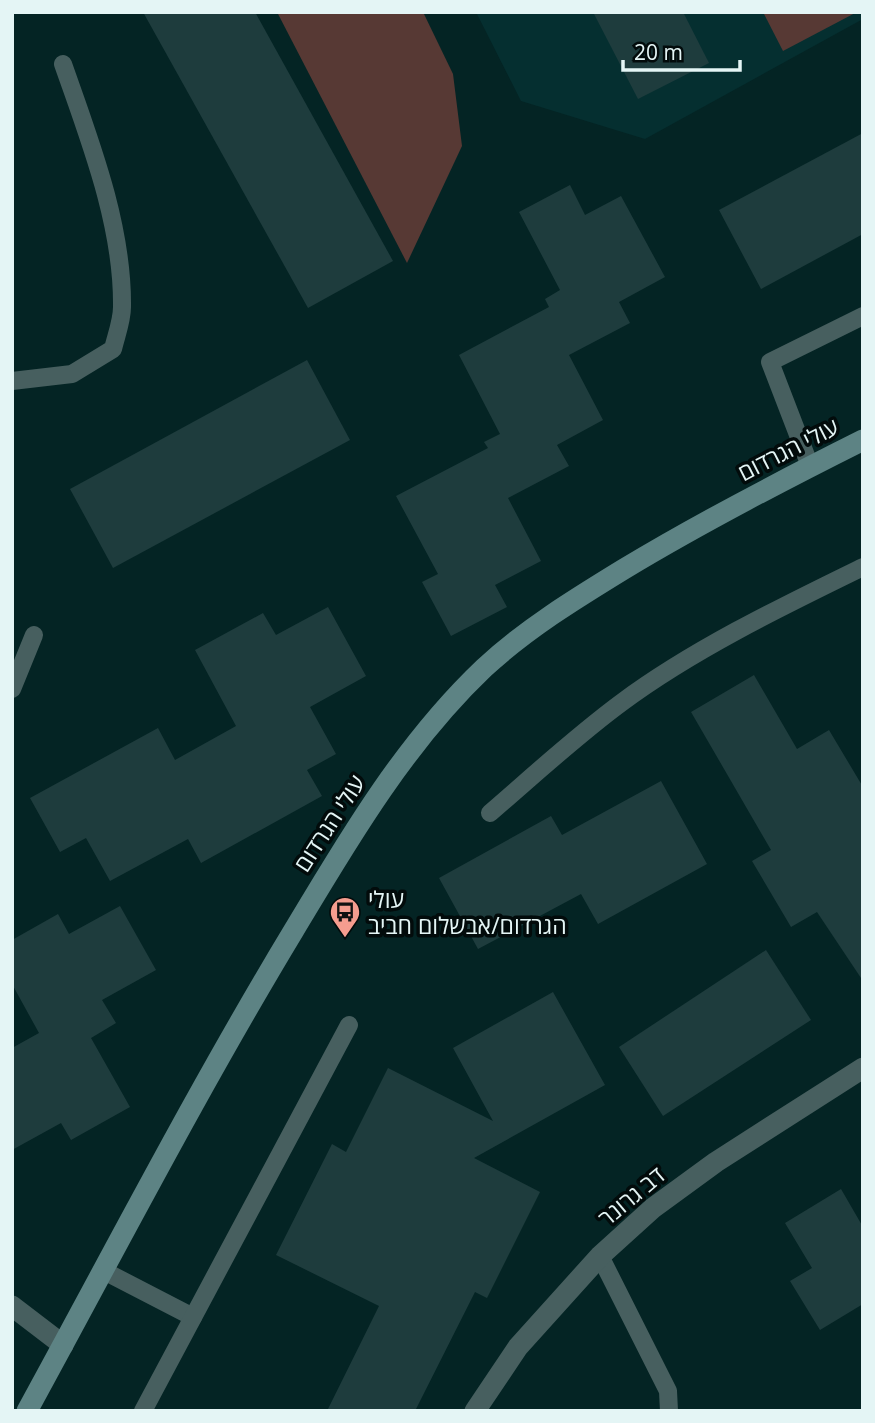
<svg xmlns="http://www.w3.org/2000/svg" width="875" height="1423" viewBox="0 0 875 1423" font-family="'Open Sans','Noto Sans Hebrew',sans-serif">
  <style>
    .built { fill: #052f30 }
    .green { fill: #573934 }
    .building { fill: #1e3c3d }
    .lines { fill: none; stroke-linecap: round; stroke-linejoin: round }
    .lane { stroke: #475f5f; stroke-width: 18 }
    .street { stroke: #475f5f; stroke-width: 21 }
    .secondary { stroke: #5d8384; stroke-width: 21 }
    .labels { text-anchor: middle; dominant-baseline: central; stroke-width: 7; stroke-linejoin: round; paint-order: stroke }
    .street-label { font-size: 23px; fill: #e4f5f5; stroke: #020b0b }
    .poi-label { font-size: 23px; fill: #e4f5f5; stroke: #020b0b; text-anchor: start }
  </style>
  <rect width="100%" height="100%" fill="#042424"/>
  <polygon class="built" points="476,12 863,12 863,19 645,139 521,101"/>
  <g class="green">
    <polygon points="277,12 423,12 453,74 462,146 407,263"/>
    <polygon points="763,12 857,12 783,51"/>
  </g>
  <g class="building">
    <polygon points="143,12 255,12 393,261 308,308"/>
    <polygon points="593,12 683,12 709,63 638,99"/>
    <polygon points="863,133 863,234 761,289 719,210"/>
    <polygon points="570,185 585,215 621,196 665,277 619,302 630,323 569,355 603,420 557,445 569,466 508,498 541,561 495,585 507,607 451,636 422,582 438,574 396,496 488,448 484,442 500,434 459,355 549,307 545,299 560,290 519,212"/>
    <polygon points="307,360 350,440 113,568 70,489"/>
    <polygon points="328,607 366,676 310,707 336,754 307,770 322,796 201,863 188,839 110,881 86,838 60,852 30,798 158,728 175,760 236,726 195,650 263,613 276,635"/>
    <polygon points="754,675 797,749 829,730 863,787 863,981 817,912 791,927 752,861 771,850 691,712"/>
    <polygon points="661,781 707,864 598,924 581,894 478,949 439,878 551,816 562,835"/>
    <polygon points="120,906 156,970 102,1000 116,1023 91,1038 130,1107 71,1140 61,1123 12,1150 12,1048 39,1033 12,984 12,940 58,914 69,934"/>
    <polygon points="766,950 811,1020 663,1116 619,1047"/>
    <polygon points="553,992 605,1085 474,1158 540,1192 487,1298 475,1292 415,1411 327,1411 379,1306 276,1255 332,1144 346,1152 388,1068 493,1121 453,1048"/>
    <polygon points="841,1189 863,1227 863,1304 820,1330 790,1281 812,1268 785,1223"/>
  </g>
  <g class="lines">
    <g class="lane">
      <path d="M12,381L72,374L113,349C116,336 122,321 122,307C123,225 90,141 63,64"/>
      <polyline points="810,466 770,362 863,316"/>
      <polyline points="12,689 34,635"/>
      <path d="M490,813C533,776 575,737 621,703C692,650 783,606 863,567"/>
      <polyline points="600,1256 668,1391 669,1411"/>
      <polyline points="104,1271 193,1317"/>
      <polyline points="143,1411 349,1025"/>
    </g>
    <g class="street">
      <polyline points="12,1306 63,1345"/>
      <polyline points="475,1411 518,1347 600,1256 653,1208 716,1162 863,1068"/>
    </g>
    <path class="secondary" d="M27,1411C115,1250 199,1087 294,930C349,838 405,743 484,668C526,629 575,599 624,569C702,522 781,481 863,440"/>
  </g>
  <defs>
    <g id="bus-pin" transform="scale(1.575)"><path d="M0 17L-7.5 6A9.5 9.5 0 1 1 7.5 6Z" fill="#f59d8f" stroke="#020b0b"/><path d="M-5-6H5V4H4V6H2V4H-2V6H-4V4H-5ZM-3.5-4V0h7V-4ZM-3.5 1.2v1.5H-2V1.2ZM2 1.2v1.5H3.5V1.2Z" fill="#111"/></g>
  </defs>
  <g fill-rule="evenodd">
    <use href="#bus-pin" x="345" y="912"/>
  </g>
  <g class="labels">
    <g class="street-label">
      <text transform="translate(788 449) rotate(-27)">עולי הגרדום</text>
      <text transform="translate(329 823) rotate(-57)">עולי הגרדום</text>
      <text transform="translate(631 1196) rotate(-40)">דב גרונר</text>
    </g>
    <g class="poi-label">
      <text x="368" y="899">עולי<tspan x="368" dy="26">הגרדום/אבשלום חביב</tspan></text>
    </g>
  </g>
  <rect width="875" height="1423" fill="none" stroke="#e4f5f5" stroke-width="28"/>
  <path d="M623 60v10h117v-10" fill="none" stroke="#e4f5f5" stroke-width="3.5"/>
  <text x="634" y="60" font-size="21" fill="#e4f5f5" stroke="#020b0b" stroke-width="5" paint-order="stroke">20 m</text>
</svg>
